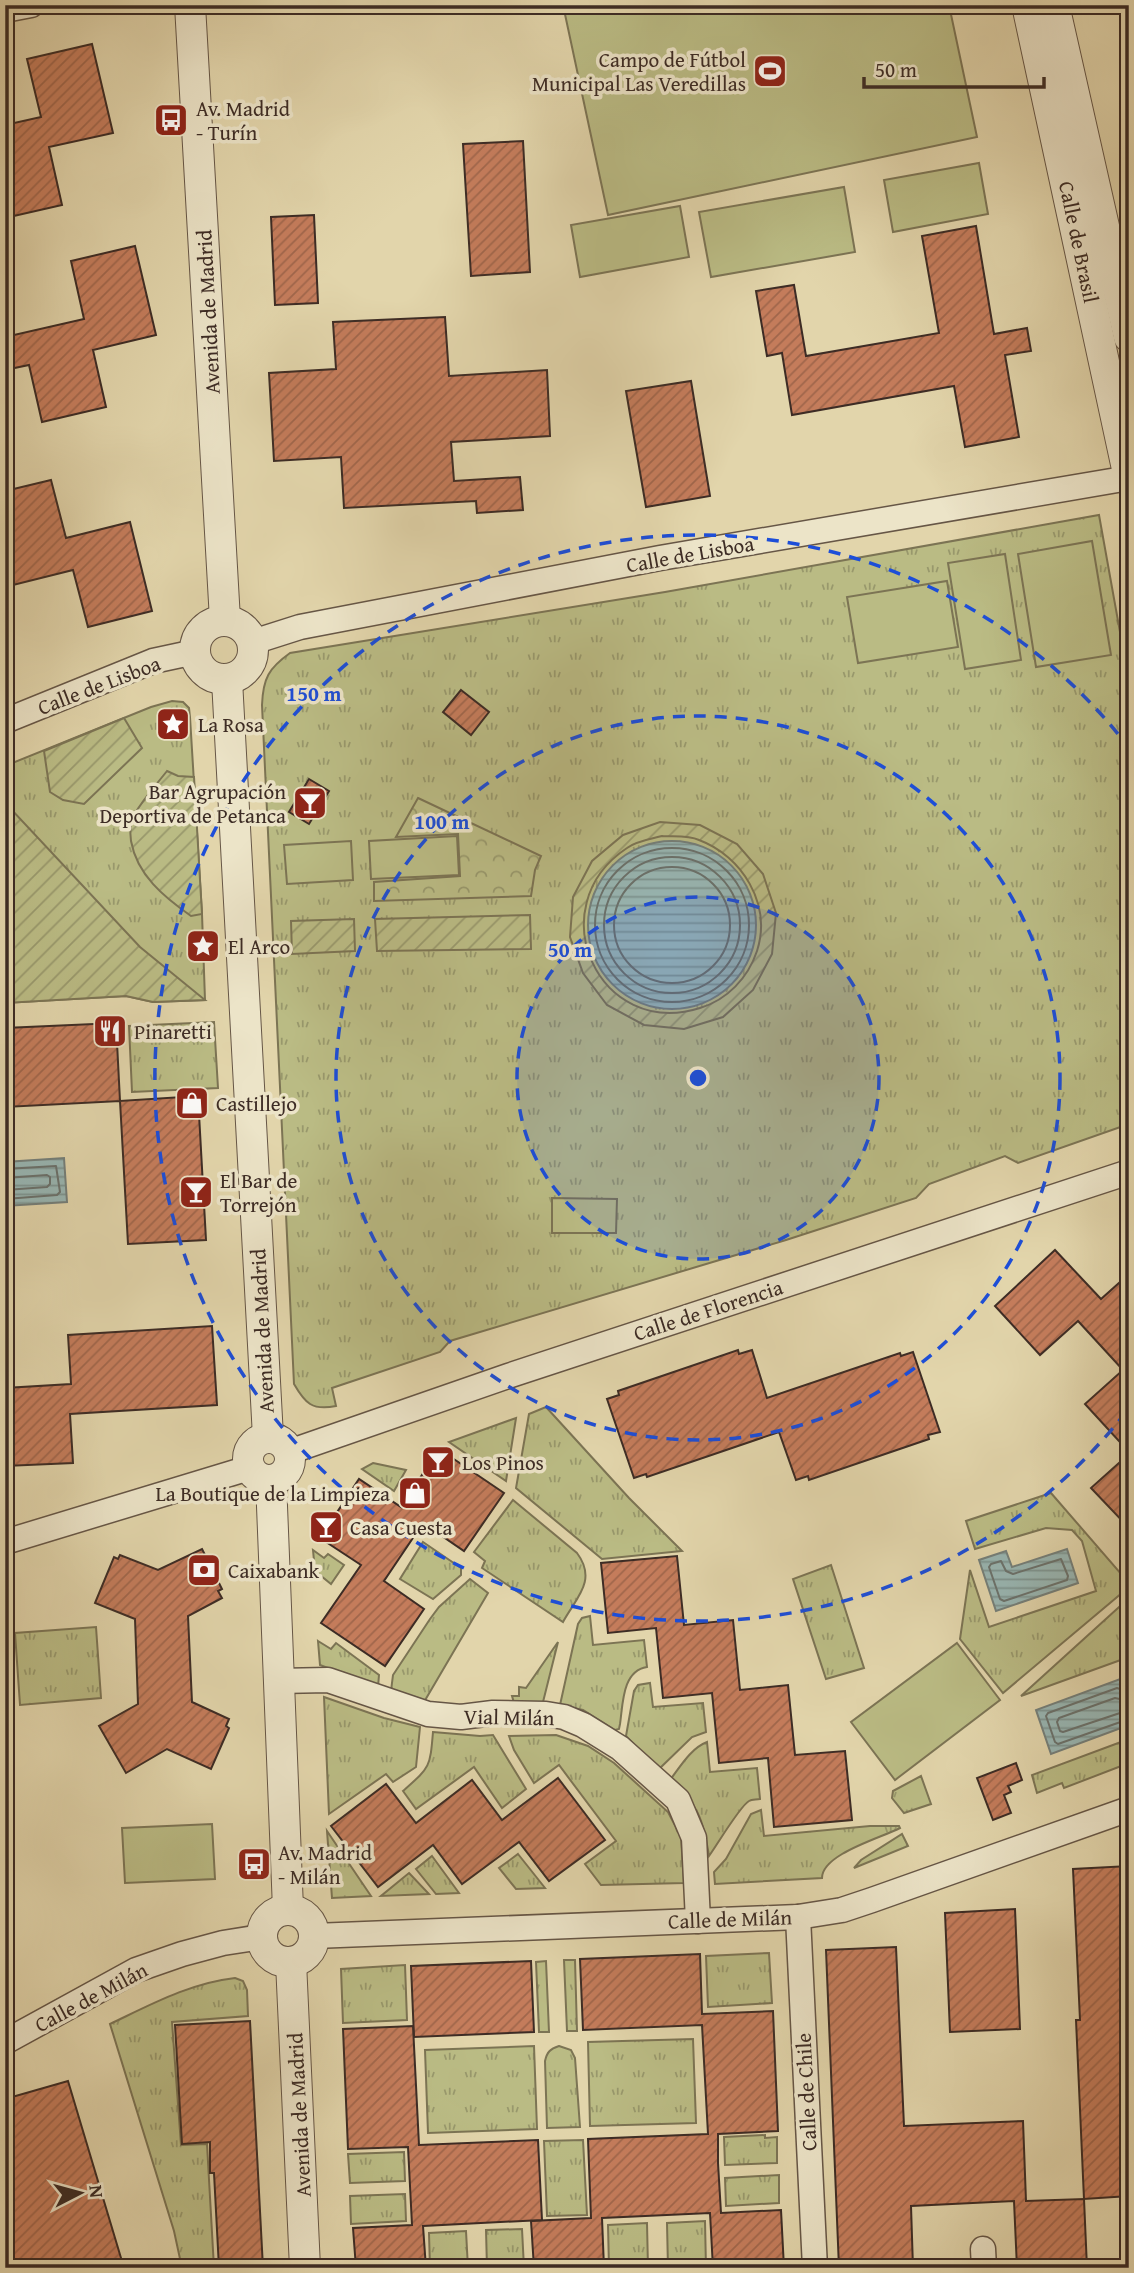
<svg xmlns="http://www.w3.org/2000/svg" width="1134" height="2273" viewBox="0 0 1134 2273" font-family="'Gentium Book Plus',serif">
  <style>
    .grass { fill: url(#grass-tufts); stroke: #7c7454; stroke-width: 2 }
    .forest { fill: url(#forest-crowns); stroke: #7c7454; stroke-width: 2 }
    .garden { fill: url(#garden-furrows); stroke: #7c7454; stroke-width: 2; fill-rule: evenodd }
    .pitch { fill: #babb84; stroke: #7c7454; stroke-width: 2 }
    .water { fill: url(#water-rules); stroke: #747f7a; stroke-width: 2 }
    .lines { fill: none; stroke-linecap: round; stroke-linejoin: round }
    .shore { stroke: #6a716c; stroke-width: 2 }
    .building { fill: url(#building-hatch); stroke: #3d2c25; stroke-width: 2 }
    .minor-casing { stroke: #665646; stroke-width: 27 }
    .tertiary-casing { stroke: #665646; stroke-width: 32 }
    .minor { stroke: #ece4c8; stroke-width: 24 }
    .tertiary { stroke: #ece4c8; stroke-width: 30 }
    .ring { fill: none; stroke: #1d4ed8; stroke-width: 3.5; stroke-dasharray: 12 9 }
    .labels { text-anchor: middle; dominant-baseline: central; stroke-width: 7; stroke-linejoin: round; paint-order: stroke }
    .poi-label { font-size: 21px; fill: #3d2c25; stroke: #ece4c8; text-anchor: start }
    .street-label { font-size: 21px; fill: #3d2c25; stroke: #ece4c8 }
    .centre { fill: #1d4ed8; stroke: #ece4c8; stroke-width: 3.5 }
    .ring-label { font-size: 21px; text-anchor: middle; font-weight: bold; fill: #1d4ed8; stroke: #ece4c8; stroke-width: 7; stroke-linejoin: round; paint-order: stroke }
  </style>
  <defs>
    <pattern id="grass-tufts" width="24" height="20" patternUnits="userSpaceOnUse" patternTransform="scale(1.75)"><rect width="24" height="20" fill="#babb84"/><path d="M3 7l-1-3M5 7V3M7 7l1-3M15 17l-1-3M17 17v-4M19 17l1-3" fill="none" stroke="#98986c"/></pattern>
    <pattern id="forest-crowns" width="20" height="18" patternUnits="userSpaceOnUse" patternTransform="scale(1.75)"><rect width="20" height="18" fill="#babb84"/><path d="M2 6a3 3 0 1 1 6 0M12 15a3 3 0 1 1 6 0" fill="none" stroke="#98986c"/></pattern>
    <pattern id="garden-furrows" width="10" height="10" patternUnits="userSpaceOnUse" patternTransform="scale(1.75)"><rect width="10" height="10" fill="#babb84"/><path d="M-1 1l2-2M0 10L10 0M9 11l2-2" fill="none" stroke="#98986c"/></pattern>
    <pattern id="water-rules" width="6" height="5" patternUnits="userSpaceOnUse" patternTransform="scale(1.75)"><rect width="6" height="5" fill="#98b6b3"/><path d="M0 2.5h6" fill="none" stroke="#7d9491"/></pattern>
    <pattern id="building-hatch" width="6" height="6" patternUnits="userSpaceOnUse" patternTransform="scale(1.75)"><rect width="6" height="6" fill="#c47c5b"/><path d="M-1 1l2-2M0 6l6-6M5 7l2-2" fill="none" stroke="#a0664b"/></pattern>
  </defs>
  <rect width="100%" height="100%" fill="#e2d5ab"/>
  <filter id="stains"><feTurbulence type="fractalNoise" baseFrequency=".00286" numOctaves="4"/><feColorMatrix values="0 0 0 0 .2 0 0 0 0 .09 0 0 0 0 .02 0 0 0 .5 -.17"/></filter>
  <radialGradient id="worn" r=".72"><stop offset=".6" stop-color="#630" stop-opacity="0"/><stop offset="1" stop-color="#630" stop-opacity=".3"/></radialGradient>
  <g class="grass">
    <path d="M1099,515L1129,682V1124L1018,1163L1005,1156L929,1184L916,1198L786,1240L450,1341L440,1352L332,1388L336,1406C312,1411 305,1403 294,1384L262,705C263,678 269,668 290,653L665,592Z"/>
    <polygon points="172,701 183,702 189,708 190,717 202,914 205,1000 153,1002 126,996 5,1003 5,766 151,707"/>
    <polygon points="214,1022 218,1088 132,1092 129,1026"/>
    <polygon points="546,1407 629,1498 682,1551 602,1559 516,1488 529,1414"/>
    <polygon points="516,1418 506,1481 449,1442"/>
    <polygon points="373,1463 406,1470 394,1491 362,1469"/>
    <polygon points="1051,1493 1129,1583 1129,1587 1003,1693 960,1639 970,1570 989,1627 1096,1591 1082,1541 1072,1530 1046,1528 975,1549 966,1521"/>
    <path d="M513,1500L577,1553C598,1581 575,1599 563,1622L482,1568L485,1561L474,1552Z"/>
    <polygon points="423,1542 461,1568 461,1575 433,1599 400,1579"/>
    <polygon points="313,1550 324,1558 328,1554 344,1565 331,1584 315,1571"/>
    <polygon points="831,1565 864,1668 826,1679 793,1579"/>
    <polygon points="470,1579 488,1593 424,1702 391,1691 393,1675 430,1619 439,1607"/>
    <polygon points="1129,1598 1129,1657 1021,1696"/>
    <path d="M590,1616L593,1645L644,1640L647,1667C622,1671 623,1704 620,1724L619,1729L615,1730L583,1710L560,1705L578,1624L582,1618Z"/>
    <polygon points="96,1627 101,1698 20,1705 15,1633"/>
    <polygon points="318,1641 331,1649 336,1643 379,1675 378,1687 320,1665"/>
    <polygon points="558,1642 542,1706 515,1706 512,1696 519,1696 519,1687 526,1688"/>
    <polygon points="650,1683 653,1707 703,1703 706,1732 692,1737 658,1770 626,1736 634,1691 638,1685"/>
    <polygon points="324,1697 384,1718 420,1727 416,1767 393,1782 386,1774 329,1814"/>
    <path d="M433,1732L480,1736L493,1735L526,1789L502,1808L474,1767L416,1809L403,1791C430,1767 430,1768 433,1732Z"/>
    <polygon points="556,1735 588,1746 614,1763 668,1812 681,1837 684,1883 601,1885 585,1864 616,1841 559,1765 534,1783 514,1750 509,1736"/>
    <polygon points="1129,1739 1129,1763 1064,1788 1062,1783 1037,1793 1032,1775"/>
    <path d="M707,1742L710,1772L757,1768L760,1799C756,1800 752,1799 749,1801C740,1806 717,1845 709,1856C703,1818 699,1807 670,1780C680,1767 691,1748 707,1742Z"/>
    <polygon points="921,1776 931,1804 904,1813 892,1798 893,1791"/>
    <path d="M761,1810L764,1836L870,1826H899L900,1828C881,1838 822,1854 822,1878L715,1884L714,1872L726,1859L751,1814Z"/>
    <polygon points="327,1831 371,1896 332,1898"/>
    <polygon points="902,1834 908,1846 854,1868 861,1860"/>
    <polygon points="518,1854 545,1888 516,1889 499,1868"/>
    <polygon points="432,1856 459,1893 436,1894 416,1869"/>
    <polygon points="409,1873 429,1894 381,1896"/>
    <polygon points="769,1953 772,2003 708,2007 706,1956"/>
    <polygon points="564,1960 575,1960 577,2031 567,2031"/>
    <polygon points="546,1961 549,2032 539,2032 536,1962"/>
    <polygon points="405,1965 407,2020 343,2023 341,1969"/>
    <path d="M235,1978L243,1981L247,1990L248,2016L172,2022L181,2145L207,2144L214,2268H182L174,2231L110,2024C150,2005 190,1983 235,1978Z"/>
    <polygon points="693,2039 696,2123 590,2126 588,2042"/>
    <polygon points="534,2046 537,2129 428,2133 425,2050"/>
    <path d="M559,2046L571,2050L575,2058L580,2127L547,2128L545,2061C547,2052 550,2049 559,2046Z"/>
    <polygon points="765,2135 765,2138 777,2137 777,2163 725,2165 724,2137"/>
    <polygon points="583,2140 587,2215 547,2216 544,2141"/>
    <polygon points="404,2152 405,2181 350,2183 348,2154"/>
    <polygon points="779,2175 779,2203 726,2206 725,2178"/>
    <polygon points="405,2194 406,2221 351,2224 350,2196"/>
    <polygon points="705,2221 706,2268 668,2268 667,2223"/>
    <polygon points="647,2223 648,2268 609,2268 608,2225"/>
    <polygon points="522,2229 524,2268 487,2268 486,2230"/>
    <polygon points="466,2231 468,2268 430,2268 429,2233"/>
  </g>
  <polygon class="forest" points="418,798 541,856 535,870 531,896 374,901 374,882 460,876 458,834 396,837"/>
  <g class="garden">
    <polygon points="124,718 142,748 84,804 63,800 50,792 44,751"/>
    <path d="M167,771L178,776L194,777L202,914L191,916C164,897 137,875 131,841C130,833 129,823 134,815C143,799 156,785 167,771Z"/>
    <polygon points="5,797 9,807 140,947 205,1000 153,1002 126,996 5,1003"/>
    <path d="M660,822L700,825L737,844L763,874L776,913L772,954L753,990L723,1017L684,1029L644,1025L607,1005L583,973L570,937L573,897L592,861L623,835ZM662,836C673,837 688,835 699,840C742,856 772,904 757,951C748,978 727,1000 700,1008C599,1040 538,907 627,848C636,841 651,839 662,836Z"/>
    <polygon points="530,915 531,949 377,951 375,919"/>
    <polygon points="354,919 355,951 292,954 291,921"/>
  </g>
  <g class="pitch">
    <polygon points="563,5 949,5 977,137 608,215"/>
    <polygon points="979,163 988,214 893,232 884,180"/>
    <polygon points="844,187 855,252 711,277 699,212"/>
    <polygon points="680,206 689,257 580,277 571,225"/>
    <polygon points="1092,541 1111,655 1036,667 1018,554"/>
    <polygon points="1005,554 1021,660 965,669 948,563"/>
    <polygon points="947,581 958,647 858,663 847,597"/>
    <polygon points="457,836 459,875 371,879 369,841"/>
    <polygon points="351,841 353,880 287,884 284,845"/>
    <polygon points="552,1198 617,1199 616,1233 552,1233"/>
    <polygon points="957,1643 1000,1700 895,1780 851,1722"/>
    <polygon points="212,1824 215,1879 125,1883 122,1828"/>
  </g>
  <g class="water">
    <circle cx="672" cy="925" r="84"/>
    <polygon points="64,1158 67,1202 5,1206 5,1162"/>
    <polygon points="1067,1549 1078,1583 996,1611 979,1560 1006,1551 1012,1567"/>
    <polygon points="1123,1678 1129,1693 1129,1725 1051,1754 1036,1710"/>
  </g>
  <g class="lines">
    <g class="shore">
      <circle cx="672" cy="925" r="77"/>
      <circle cx="672" cy="925" r="68"/>
      <circle cx="672" cy="925" r="58"/>
      <polyline points="5,1169 56,1166 60,1192 57,1195 5,1199"/>
      <polyline points="5,1178 47,1175 50,1177 50,1184 47,1187 5,1190"/>
      <polygon points="1061,1559 1068,1576 1067,1580 1004,1601 1000,1599 989,1567 991,1564 1001,1561 1006,1571 1013,1574"/>
      <polyline points="1129,1692 1117,1688 1048,1713 1046,1716 1055,1742 1058,1744 1129,1719"/>
      <polyline points="1129,1701 1115,1698 1059,1718 1057,1722 1060,1731 1063,1732 1129,1710"/>
    </g>
  </g>
  <g class="building">
    <polygon points="92,44 113,133 49,147 62,205 5,218 5,185 12,183 5,158 5,125 41,117 27,59"/>
    <polygon points="523,141 530,272 471,276 463,144"/>
    <polygon points="314,215 318,303 275,305 271,217"/>
    <polygon points="976,226 994,334 1027,328 1031,351 1005,355 1019,437 965,447 954,386 792,415 782,353 767,356 756,291 794,285 806,356 939,333 922,236"/>
    <polygon points="135,246 156,335 93,350 106,407 42,422 29,365 5,370 5,337 84,319 71,261"/>
    <polygon points="445,317 449,376 547,370 550,436 451,442 454,481 520,477 523,510 477,513 476,501 344,508 341,457 274,461 269,373 336,369 333,322"/>
    <polygon points="691,381 710,496 646,507 626,391"/>
    <polygon points="51,480 66,538 130,522 152,611 88,627 73,570 5,587 5,491"/>
    <polygon points="461,690 489,712 471,735 443,712"/>
    <polygon points="309,779 329,791 309,824 289,812"/>
    <polygon points="116,1023 120,1101 198,1096 206,1240 128,1244 120,1101 5,1107 5,1028"/>
    <polygon points="1055,1250 1101,1299 1129,1274 1129,1452 1085,1404 1123,1370 1078,1321 1040,1355 995,1306"/>
    <polygon points="212,1326 217,1405 70,1414 73,1463 5,1466 5,1388 71,1384 68,1335"/>
    <polygon points="738,1350 739,1354 752,1350 767,1398 900,1353 901,1356 913,1352 940,1432 928,1435 929,1439 809,1480 808,1476 796,1480 779,1432 647,1477 646,1474 634,1478 607,1399 619,1395 618,1391"/>
    <polygon points="439,1449 504,1493 464,1551 423,1523 384,1581 424,1609 385,1666 321,1623 361,1565 320,1538 359,1479 401,1507"/>
    <polygon points="1129,1454 1129,1528 1091,1488"/>
    <polygon points="202,1549 222,1589 218,1591 222,1598 188,1616 192,1702 229,1719 226,1726 229,1728 211,1769 167,1749 126,1773 99,1726 138,1704 135,1619 95,1603 114,1557 118,1559 120,1555 158,1570"/>
    <polygon points="677,1556 684,1625 733,1620 740,1690 788,1685 795,1755 845,1751 852,1820 774,1827 768,1758 719,1763 712,1693 663,1698 656,1628 608,1633 601,1563"/>
    <polygon points="1016,1763 1022,1780 1008,1786 1011,1792 1004,1795 1011,1813 993,1820 977,1778"/>
    <polygon points="558,1778 605,1840 549,1881 519,1842 462,1884 433,1845 378,1887 331,1826 386,1784 416,1823 472,1780 502,1820"/>
    <polygon points="1129,1866 1129,2196 1084,2199 1076,2020 1080,2020 1073,1869"/>
    <polygon points="1015,1909 1020,2029 950,2032 945,1913"/>
    <polygon points="896,1947 904,2126 1023,2121 1026,2201 1084,2199 1087,2268 1017,2268 1014,2201 911,2206 913,2268 839,2268 826,1950"/>
    <polygon points="700,1954 702,2014 773,2011 778,2131 718,2134 718,2163 721,2213 781,2210 784,2268 713,2268 710,2213 602,2218 604,2268 534,2268 531,2221 591,2218 588,2139 708,2134 702,2025 583,2030 580,1959"/>
    <polygon points="531,1961 534,2032 414,2037 411,1966"/>
    <polygon points="250,2021 263,2268 219,2268 214,2173 210,2173 210,2142 182,2144 175,2025"/>
    <polygon points="413,2026 419,2145 538,2140 542,2220 423,2226 426,2268 356,2268 353,2228 412,2225 408,2147 348,2149 343,2029"/>
    <polygon points="68,2081 124,2268 5,2268 5,2099"/>
  </g>
  <g class="lines">
    <g class="minor-casing">
      <g id="minor">
        <polyline points="5,10 31,5"/>
        <polyline points="253,642 300,627 660,558 1129,478"/>
        <polyline points="5,721 153,661 195,652"/>
        <polyline points="289,1452 508,1376 1129,1172"/>
        <polyline points="5,1542 249,1468"/>
        <polyline points="278,1681 328,1680 428,1714 461,1717 493,1713 546,1714 564,1717 583,1725 620,1748 678,1800 694,1838 698,1921"/>
        <polyline points="798,1917 815,2268"/>
        <polyline points="314,1936 798,1917 842,1910 872,1900 1129,1809"/>
        <polyline points="5,2042 136,1970 182,1954 223,1943 261,1937"/>
        <polyline points="983,2249 984,2268"/>
      </g>
    </g>
    <g class="tertiary-casing">
      <g id="tertiary">
        <polyline points="190,5 225,620"/>
        <polyline points="1027,5 1129,478"/>
        <polyline points="1054,5 1129,337"/>
        <circle cx="224" cy="650" r="29"/>
        <polyline points="227,680 268,1437"/>
        <circle cx="269" cy="1459" r="21"/>
        <polyline points="271,1481 288,1909"/>
        <circle cx="288" cy="1936" r="26"/>
        <polyline points="291,1962 305,2268"/>
      </g>
    </g>
    <use href="#minor" class="minor"/>
    <use href="#tertiary" class="tertiary"/>
  </g>
  <circle cx="698" cy="1078" r="181" fill="#1d4ed8" fill-opacity=".12"/>
  <g class="ring">
    <circle cx="698" cy="1078" r="181"/>
    <circle cx="698" cy="1078" r="362"/>
    <path d="M1126 1412A543 543 0 1 1 1126 744"/>
  </g>
  <defs>
    <g id="stadium-square" transform="scale(1.75)"><rect x="-9" y="-9" width="18" height="18" rx="4" fill="#8f2418" stroke="#ece4c8"/><path d="M0-5a6.5 5 0 1 0 0 10a6.5 5 0 1 0 0-10ZM-3.5-1.8h7v3.6h-7Z" fill="#fff"/></g>
    <g id="bus-square" transform="scale(1.75)"><rect x="-9" y="-9" width="18" height="18" rx="4" fill="#8f2418" stroke="#ece4c8"/><path d="M-5-6H5V4H4V6H2V4H-2V6H-4V4H-5ZM-3.5-4V0h7V-4ZM-3.5 1.2v1.5H-2V1.2ZM2 1.2v1.5H3.5V1.2Z" fill="#fff"/></g>
    <g id="sight-square" transform="scale(1.75)"><rect x="-9" y="-9" width="18" height="18" rx="4" fill="#8f2418" stroke="#ece4c8"/><path d="M0-6L1.8-2.2L6-1.7L2.9 1.2L3.7 5.4L0 3.3L-3.7 5.4L-2.9 1.2L-6-1.7L-1.8-2.2Z" fill="#fff"/></g>
    <g id="bar-square" transform="scale(1.75)"><rect x="-9" y="-9" width="18" height="18" rx="4" fill="#8f2418" stroke="#ece4c8"/><path d="M-6-5H6L.8 .8V4.5H3.5V6h-7V4.5H-.8V.8Z" fill="#fff"/></g>
    <g id="restaurant-square" transform="scale(1.75)"><rect x="-9" y="-9" width="18" height="18" rx="4" fill="#8f2418" stroke="#ece4c8"/><path d="M-5-6h1v4h1v-4h1v4h1v-4h1v5L-1.5 .5V6h-2V.5L-5-1ZM5-6V6H3V1.5H1.5Q1.5-4 5-6Z" fill="#fff"/></g>
    <g id="shop-square" transform="scale(1.75)"><rect x="-9" y="-9" width="18" height="18" rx="4" fill="#8f2418" stroke="#ece4c8"/><path d="M-5-2.5h2.3a2.7 3.5 0 0 1 5.4 0H5L5.5 6h-11ZM-1.5-2.5h3a1.5 2.3 0 0 0-3 0Z" fill="#fff"/></g>
    <g id="bank-square" transform="scale(1.75)"><rect x="-9" y="-9" width="18" height="18" rx="4" fill="#8f2418" stroke="#ece4c8"/><path d="M-6-4H6V4H-6ZM0-2.3a2.3 2.3 0 1 0 0 4.6a2.3 2.3 0 1 0 0-4.6Z" fill="#fff"/></g>
  </defs>
  <g fill-rule="evenodd">
    <use href="#stadium-square" x="770" y="71"/>
    <use href="#bus-square" x="171" y="120"/>
    <use href="#sight-square" x="173" y="724"/>
    <use href="#bar-square" x="310" y="803"/>
    <use href="#sight-square" x="203" y="946"/>
    <use href="#restaurant-square" x="110" y="1031"/>
    <use href="#shop-square" x="192" y="1103"/>
    <use href="#bar-square" x="196" y="1192"/>
    <use href="#bar-square" x="438" y="1462"/>
    <use href="#shop-square" x="415" y="1493"/>
    <use href="#bar-square" x="326" y="1527"/>
    <use href="#bank-square" x="204" y="1570"/>
    <use href="#bus-square" x="254" y="1864"/>
  </g>
  <g class="labels">
    <g class="poi-label">
      <text x="746" y="59" text-anchor="end">Campo de Fútbol<tspan x="746" dy="24">Municipal Las Veredillas</tspan></text>
      <text x="196" y="108">Av. Madrid<tspan x="196" dy="24">- Turín</tspan></text>
      <text x="198" y="724">La Rosa</text>
      <text x="286" y="791" text-anchor="end">Bar Agrupación<tspan x="286" dy="24">Deportiva de Petanca</tspan></text>
      <text x="228" y="946">El Arco</text>
      <text x="134" y="1031">Pinaretti</text>
      <text x="216" y="1103">Castillejo</text>
      <text x="220" y="1180">El Bar de<tspan x="220" dy="24">Torrejón</tspan></text>
      <text x="462" y="1462">Los Pinos</text>
      <text x="390" y="1493" text-anchor="end">La Boutique de la Limpieza</text>
      <text x="350" y="1527">Casa Cuesta</text>
      <text x="228" y="1570">Caixabank</text>
      <text x="278" y="1852">Av. Madrid<tspan x="278" dy="24">- Milán</tspan></text>
    </g>
    <g class="street-label">
      <text transform="translate(1079 242) rotate(78)">Calle de Brasil</text>
      <text transform="translate(208 312) rotate(-93)">Avenida de Madrid</text>
      <text transform="translate(690 554) rotate(-10)">Calle de Lisboa</text>
      <text transform="translate(99 685) rotate(-21)">Calle de Lisboa</text>
      <text transform="translate(708 1310) rotate(-18)">Calle de Florencia</text>
      <text transform="translate(262 1331) rotate(-93)">Avenida de Madrid</text>
      <text transform="translate(509 1717) rotate(1)">Vial Milán</text>
      <text transform="translate(730 1919) rotate(-2)">Calle de Milán</text>
      <text transform="translate(91 1997) rotate(-28)">Calle de Milán</text>
      <text transform="translate(806 2092) rotate(-93)">Calle de Chile</text>
      <text transform="translate(299 2115) rotate(-93)">Avenida de Madrid</text>
    </g>
  </g>
  <circle cx="698" cy="1078" r="10" class="centre"/>
  <g class="ring-label">
    <text x="314" y="701">150 m</text>
    <text x="442" y="829">100 m</text>
    <text x="570" y="957">50 m</text>
  </g>
  <rect width="1134" height="2273" fill="none" stroke="#e2d5ab" stroke-width="28"/>
  <rect x="7" y="7" width="1120" height="2259" fill="none" stroke="#3d2c25" stroke-width="3.5"/>
  <rect x="14" y="14" width="1106" height="2245" fill="none" stroke="#3d2c25" stroke-width="2"/>
  <g transform="translate(80 2193) rotate(84)" stroke="#ece4c8" stroke-width="5" paint-order="stroke">
  <path d="M0-5L12 26L0 18L-12 26Z" fill="#3d2c25"/>
  <text y="-10" font-size="19" font-weight="bold" text-anchor="middle" fill="#3d2c25">N</text>
  </g>
  <path d="M864 77v10h180v-10" fill="none" stroke="#3d2c25" stroke-width="3.5"/>
  <text x="875" y="77" font-size="21" fill="#3d2c25" stroke="#ece4c8" stroke-width="5" paint-order="stroke">50 m</text>
  <rect width="100%" height="100%" filter="url(#stains)"/>
  <rect width="100%" height="100%" fill="url(#worn)"/>
</svg>
